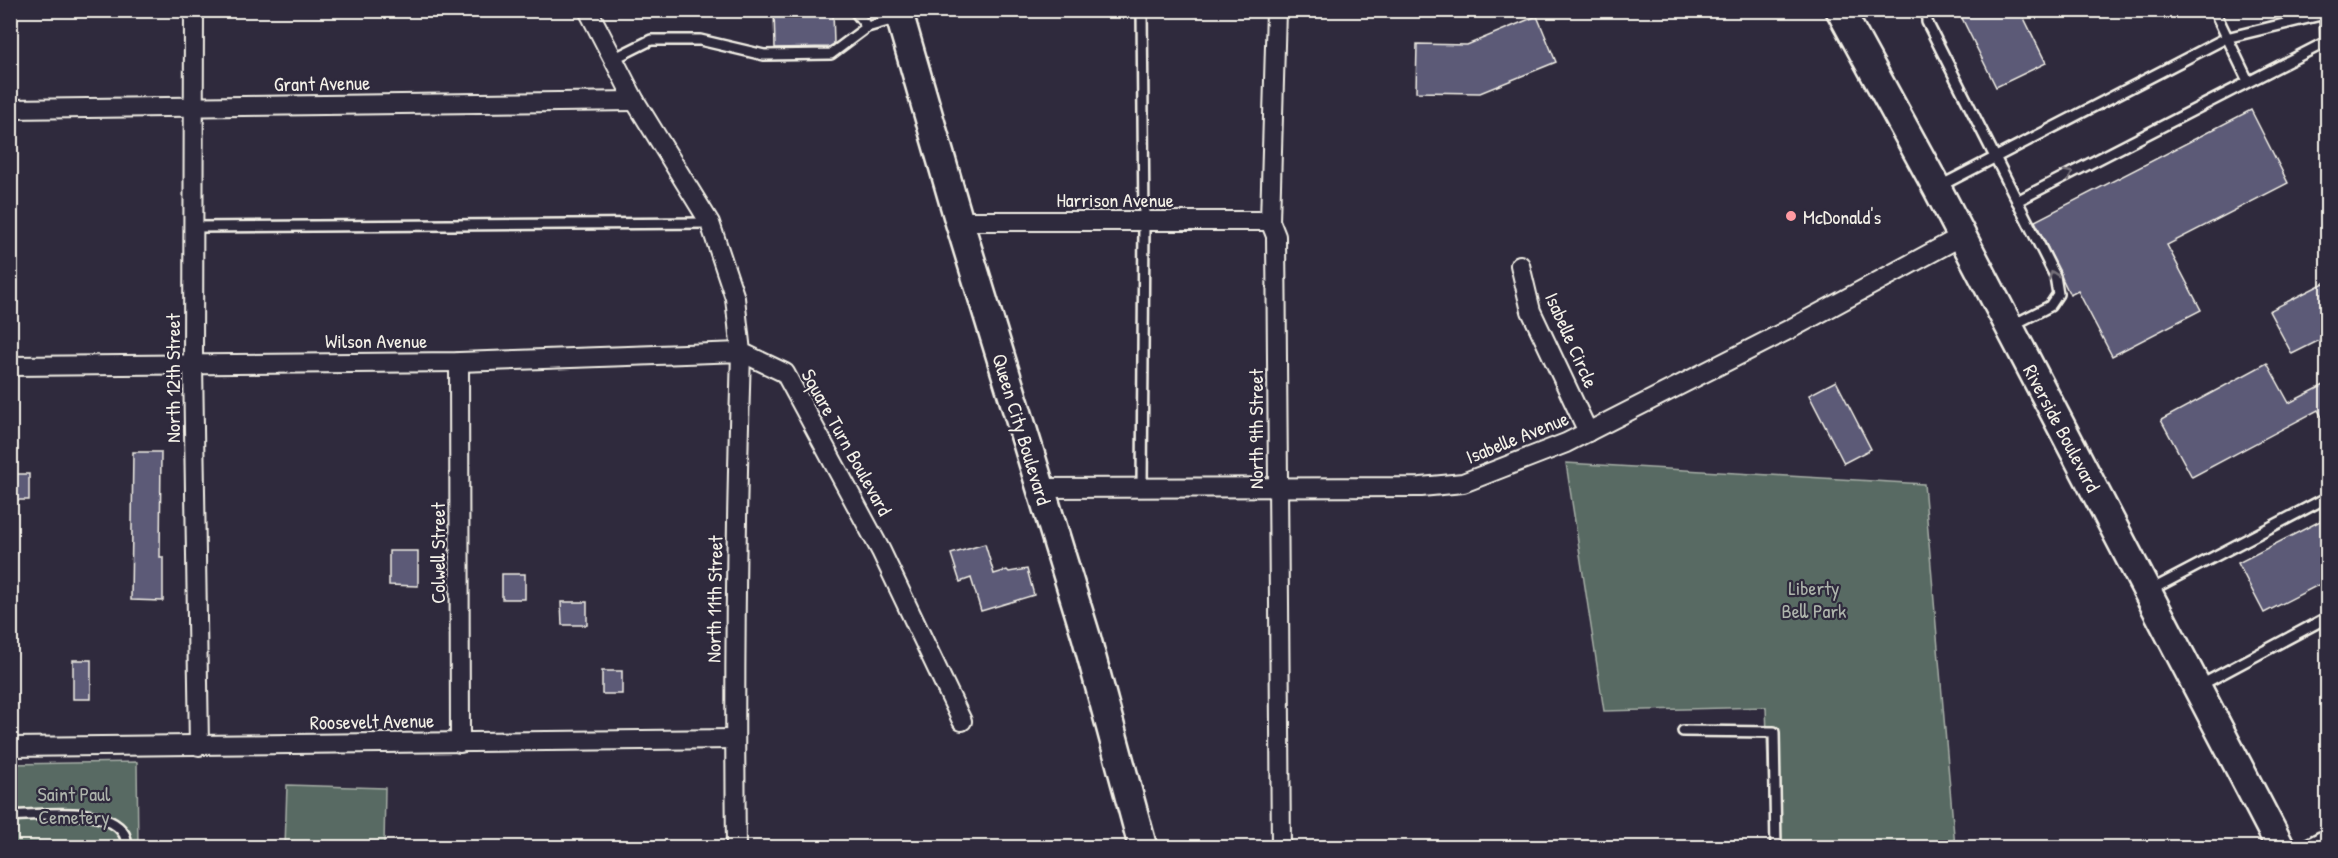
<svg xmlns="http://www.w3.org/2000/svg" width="2338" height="858" viewBox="0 0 2338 858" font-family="'Patrick Hand',sans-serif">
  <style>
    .green { fill: #586a63; stroke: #a6aea6; stroke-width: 1.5 }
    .building { fill: #5b5a77; stroke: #f4f1e8; stroke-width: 1.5 }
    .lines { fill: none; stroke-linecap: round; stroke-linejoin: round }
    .lane-casing { stroke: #f4f1e8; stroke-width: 14 }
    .street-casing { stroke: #f4f1e8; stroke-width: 22 }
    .secondary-casing { stroke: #f4f1e8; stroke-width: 32 }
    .lane { stroke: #2f2a3d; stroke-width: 9 }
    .street { stroke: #2f2a3d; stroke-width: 18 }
    .secondary { stroke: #2f2a3d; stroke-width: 27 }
    .oneway { stroke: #747079 }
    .poi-dot { fill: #ff9aa2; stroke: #2f2a3d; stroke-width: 2 }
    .labels { text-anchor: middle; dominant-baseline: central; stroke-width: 4.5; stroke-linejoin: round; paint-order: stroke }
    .street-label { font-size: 20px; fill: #f4f1e8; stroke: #2f2a3d }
    .poi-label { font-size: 20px; fill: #f4f1e8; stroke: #2f2a3d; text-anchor: start }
    .park-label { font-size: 20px; fill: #aeb4ac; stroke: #2f2a3d }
  </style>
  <rect width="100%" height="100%" fill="#2f2a3d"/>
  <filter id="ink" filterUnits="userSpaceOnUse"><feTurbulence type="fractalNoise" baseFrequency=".0167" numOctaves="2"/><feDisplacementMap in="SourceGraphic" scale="12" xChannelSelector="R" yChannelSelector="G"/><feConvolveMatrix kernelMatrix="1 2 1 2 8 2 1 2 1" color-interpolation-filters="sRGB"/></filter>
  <g filter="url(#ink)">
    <g class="green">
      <polygon points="1566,463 1924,484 1955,847 1771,847 1766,707 1604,711"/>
      <polygon points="137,762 138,847 11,847 10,764"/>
      <polygon points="287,785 385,788 384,847 285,847"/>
    </g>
    <g class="building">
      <polygon points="774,10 833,10 834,44 829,47 775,48"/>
      <polygon points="1958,10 2020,10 2046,63 1996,87"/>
      <polygon points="1537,16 1556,62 1480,93 1416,92 1417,44 1467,45"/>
      <polygon points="2251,110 2288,183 2167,245 2201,310 2112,356 2078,291 2070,295 2035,221"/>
      <polygon points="2328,281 2328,336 2292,354 2269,311"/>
      <polygon points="2267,363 2289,403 2328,383 2328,428 2318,410 2192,477 2161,420"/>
      <polygon points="1836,381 1871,449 1844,463 1809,395"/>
      <polygon points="133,452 161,452 160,557 163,557 163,601 131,600"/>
      <rect x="10" y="474" width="19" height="26"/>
      <polygon points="2328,517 2328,580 2264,613 2238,563"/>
      <polygon points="985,544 994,574 1007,570 1009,572 1027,569 1034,595 981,611 971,578 960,582 951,554"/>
      <polygon points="389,551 418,551 418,586 389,585"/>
      <rect x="502" y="574" width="23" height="25"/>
      <polygon points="561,602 587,602 587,625 562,625"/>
      <rect x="73" y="660" width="18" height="39"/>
      <rect x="602" y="671" width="20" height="23"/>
    </g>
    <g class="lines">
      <g class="lane-casing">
        <g id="lane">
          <polyline points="854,10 867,27"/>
          <polyline points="1927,10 1927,22 2055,276 2058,294 2050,306 2011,326"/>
          <polyline points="2214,10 2248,81"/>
          <polyline points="613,59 651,40 700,40 764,55 831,54 867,27 899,18"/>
          <polyline points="1940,186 2226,38 2325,14"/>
          <polyline points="2017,201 2326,42 2325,10"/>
          <polyline points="194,227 710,223"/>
          <polyline points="1142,488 1144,221 1142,10"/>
          <polyline points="2149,591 2328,497"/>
          <polyline points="2199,686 2328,617"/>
          <polyline points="1683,731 1774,732 1776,848"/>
          <path d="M10,816C40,815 107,805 124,834C126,837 126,843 127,848"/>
          <polyline points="2300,848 2328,833"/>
        </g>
      </g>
      <g class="street-casing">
        <g id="street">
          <polyline points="194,10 193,364 199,746"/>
          <polyline points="588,10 635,101 710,223 735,298 741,352 785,373 881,551 962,721"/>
          <polyline points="1276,10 1270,221 1276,236 1281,848"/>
          <polyline points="10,109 635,101"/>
          <polyline points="959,221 1270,221"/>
          <polyline points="1520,265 1531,311 1588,432"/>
          <polyline points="459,362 460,743"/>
          <path d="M10,366L459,362L741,352C736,517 734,682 736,848"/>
          <polyline points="1040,488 1421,487 1463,483 1566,443 1792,328 1962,236"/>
          <polyline points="10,747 735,739"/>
        </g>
      </g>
      <g class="secondary-casing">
        <g id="secondary">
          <polyline points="898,10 959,221 1086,636 1143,848"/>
          <polyline points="1840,10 1937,188 2281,848"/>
        </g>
      </g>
      <use href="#lane" class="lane"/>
      <use href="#street" class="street"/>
      <use href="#secondary" class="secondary"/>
    </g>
    <defs><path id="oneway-chevron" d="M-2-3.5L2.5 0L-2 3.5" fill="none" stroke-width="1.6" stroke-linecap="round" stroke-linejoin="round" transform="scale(1.5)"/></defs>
    <g class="oneway">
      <use href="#oneway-chevron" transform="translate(2069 174) rotate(-27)"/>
      <use href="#oneway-chevron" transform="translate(2053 275) rotate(-109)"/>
    </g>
  </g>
  <circle class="poi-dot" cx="1791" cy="216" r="6"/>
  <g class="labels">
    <g class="street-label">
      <text transform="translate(322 83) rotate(-1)">Grant Avenue</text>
      <text x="1115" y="199">Harrison Avenue</text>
      <text x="376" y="340">Wilson Avenue</text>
      <text transform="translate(1572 340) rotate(66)">Isabelle Circle</text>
      <text transform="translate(172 378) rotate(-90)">North 12th Street</text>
      <text transform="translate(2062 428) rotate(62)">Riverside Boulevard</text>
      <text transform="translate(1022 429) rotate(73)">Queen City Boulevard</text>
      <text transform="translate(1255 429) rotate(-90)">North 9th Street</text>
      <text transform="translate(1517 437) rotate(-22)">Isabelle Avenue</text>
      <text transform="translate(847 442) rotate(61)">Square Turn Boulevard</text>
      <text transform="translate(437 553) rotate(-90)">Colwell Street</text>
      <text transform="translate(714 599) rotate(-89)">North 11th Street</text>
      <text transform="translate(372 721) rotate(-1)">Roosevelt Avenue</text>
    </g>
    <g class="poi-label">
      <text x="1803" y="216">McDonald's</text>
    </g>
    <g class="park-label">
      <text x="1814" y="587">Liberty<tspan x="1814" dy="23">Bell Park</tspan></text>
      <text x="74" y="793">Saint Paul<tspan x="74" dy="23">Cemetery</tspan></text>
    </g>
  </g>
  <rect width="2338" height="858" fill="none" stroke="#2f2a3d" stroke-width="36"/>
  <rect x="18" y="18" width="2302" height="822" fill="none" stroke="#f4f1e8" stroke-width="2" filter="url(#ink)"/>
</svg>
